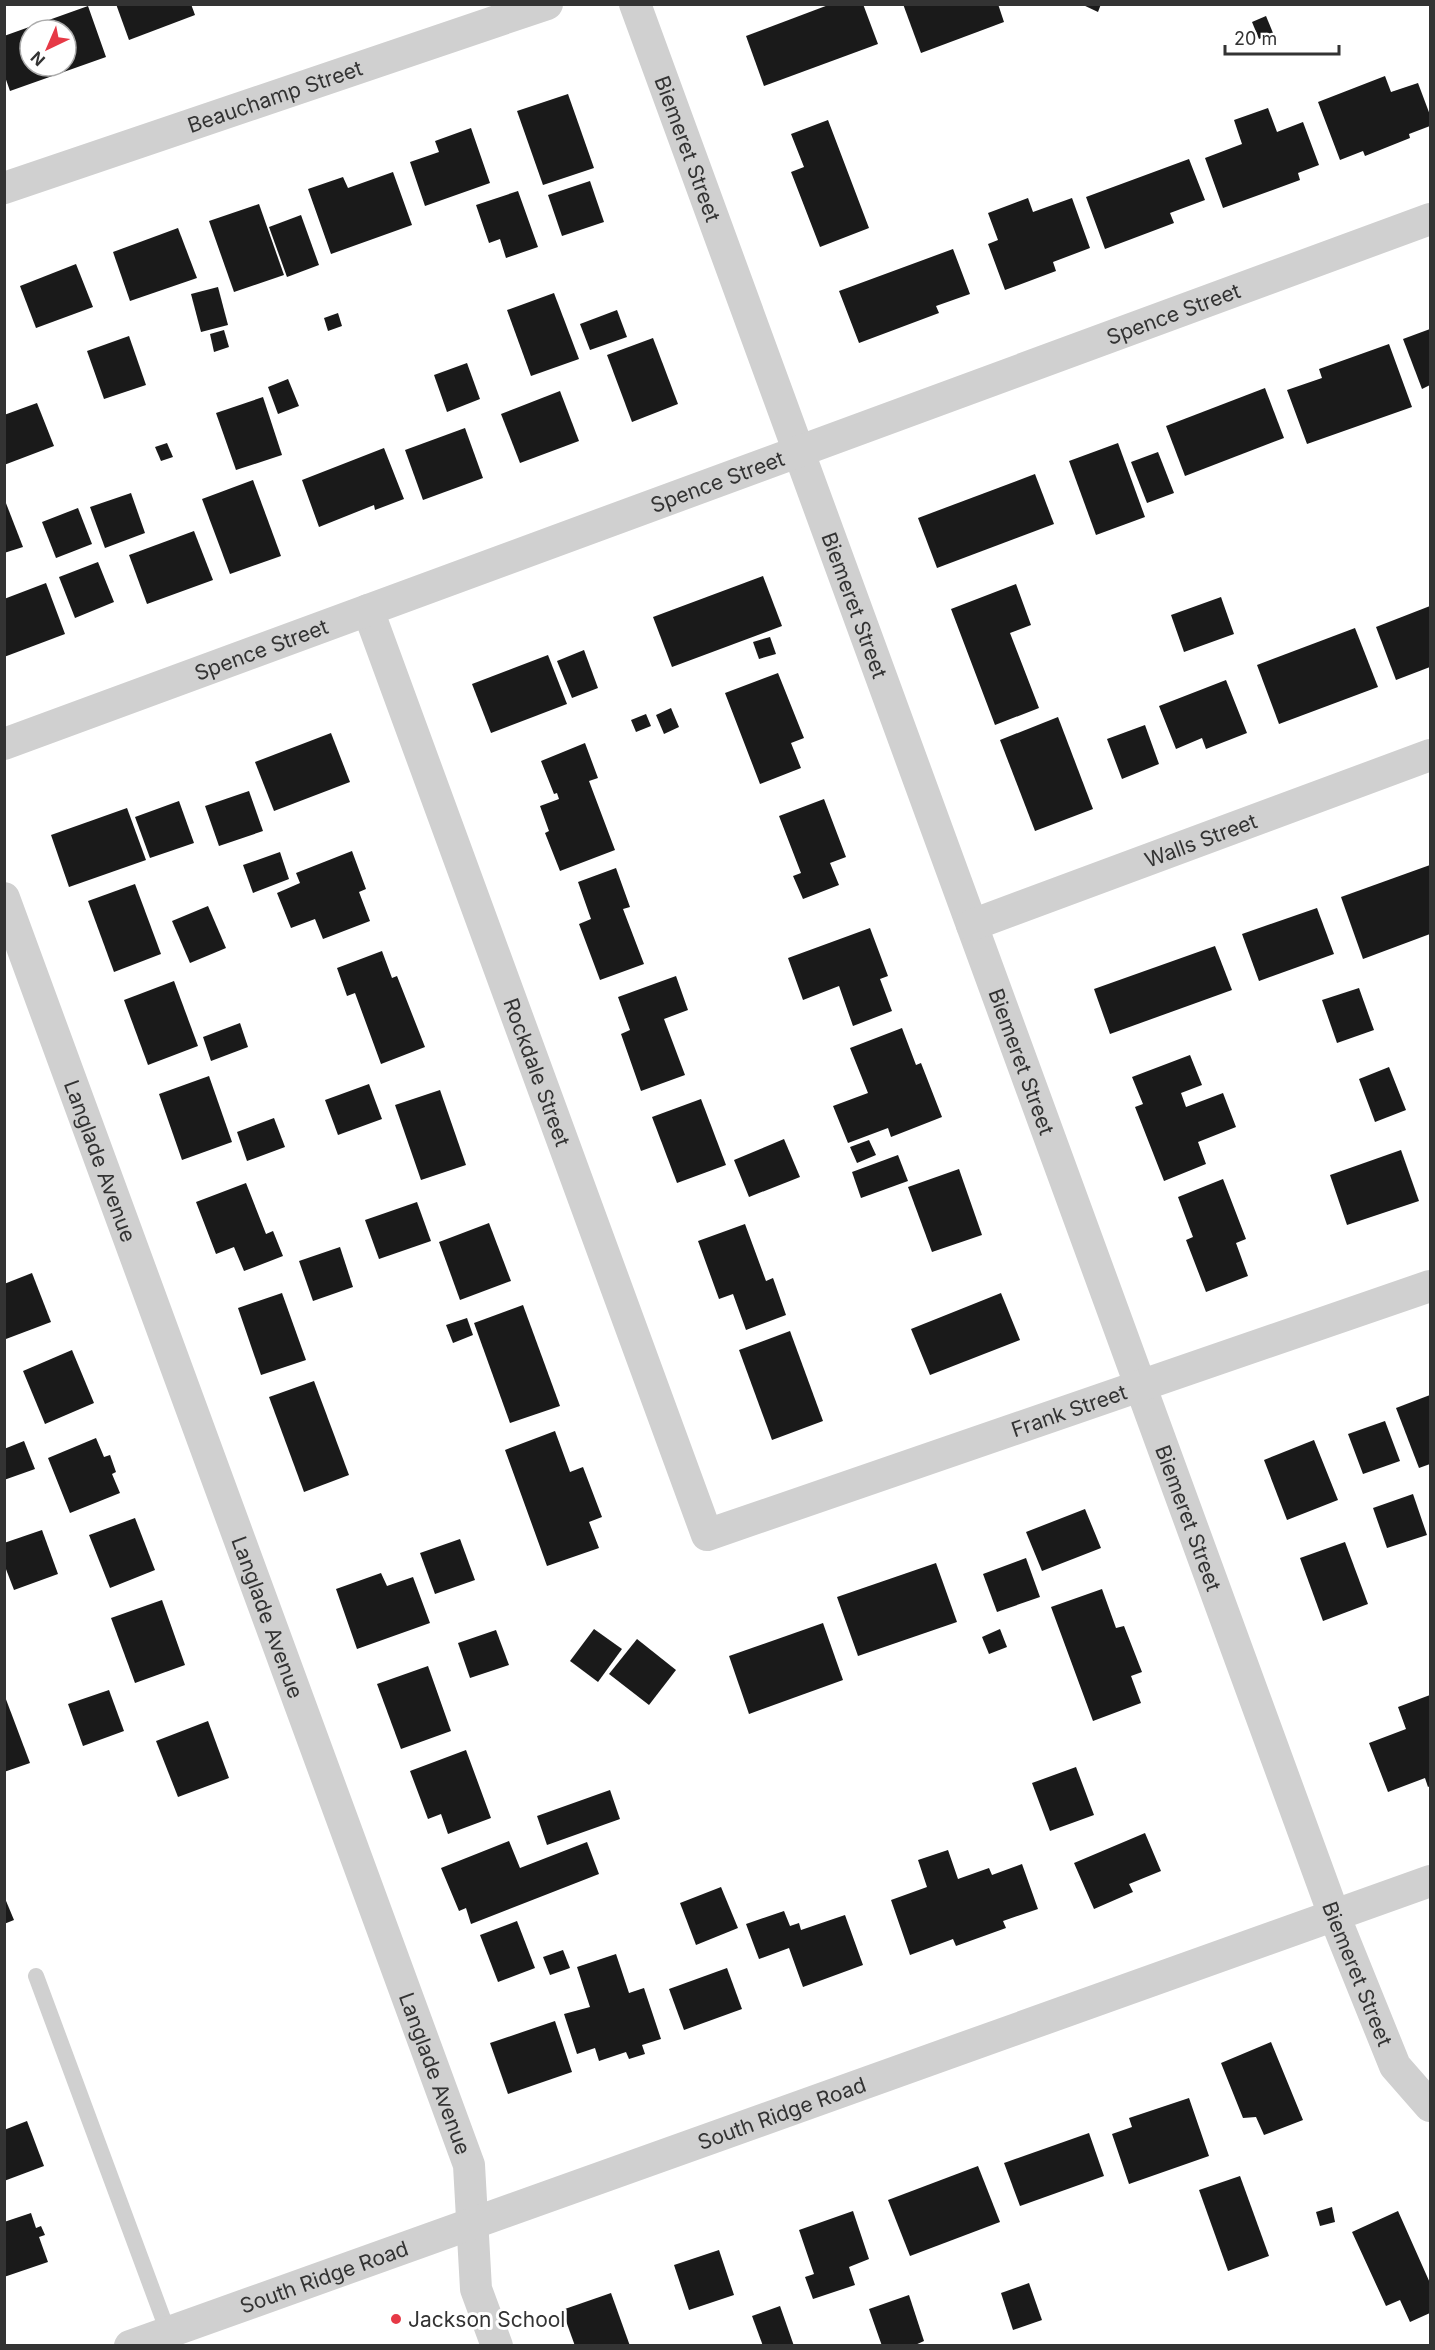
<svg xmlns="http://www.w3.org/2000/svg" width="1435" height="2350" viewBox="0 0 1435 2350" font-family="Inter,sans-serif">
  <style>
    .building { fill: #1a1a1a; fill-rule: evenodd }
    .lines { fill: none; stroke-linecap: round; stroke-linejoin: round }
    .service { stroke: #d0d0d0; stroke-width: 16 }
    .minor { stroke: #d0d0d0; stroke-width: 32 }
    .poi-dot { fill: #e63946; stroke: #fff; stroke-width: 2 }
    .labels { text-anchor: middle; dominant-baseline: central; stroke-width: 6; stroke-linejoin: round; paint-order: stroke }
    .street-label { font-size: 21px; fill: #333; stroke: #fff }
    .poi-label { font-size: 21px; fill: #333; stroke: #fff; text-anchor: start }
  </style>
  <rect width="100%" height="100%" fill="#fff"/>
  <g class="building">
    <polygon points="116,4 191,4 195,15 129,40"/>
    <polygon points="831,4 863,4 878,44 764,86 746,36"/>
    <polygon points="903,4 998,4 1004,22 921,53"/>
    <polygon points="1081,4 1101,4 1098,12"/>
    <path d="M88,6L106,57L10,91L4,74V36ZM30,30H66V66H30Z"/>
    <polygon points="1266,16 1273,33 1259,39 1252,22"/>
    <polygon points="1385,76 1391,92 1418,83 1430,115 1430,126 1409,134 1410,138 1365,156 1363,151 1340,160 1318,102"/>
    <polygon points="568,94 594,168 543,185 517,111"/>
    <polygon points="1268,108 1277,132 1303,122 1319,165 1298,173 1300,180 1223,208 1205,158 1242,144 1234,120"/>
    <polygon points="828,120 869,228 820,247 791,172 804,167 791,134"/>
    <polygon points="471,128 490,183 425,206 410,162 439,152 435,141"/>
    <polygon points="1189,159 1205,200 1170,213 1174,223 1105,249 1086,197"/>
    <polygon points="393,172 412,225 331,254 308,189 343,177 348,188"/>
    <polygon points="590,181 604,222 562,236 548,195"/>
    <polygon points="518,191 538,247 506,258 500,239 489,243 476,205"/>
    <polygon points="1028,198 1033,212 1072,198 1090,248 1053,262 1056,271 1005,290 988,244 998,240 988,213"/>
    <polygon points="259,204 284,275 234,292 209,221"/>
    <polygon points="301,215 319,265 287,277 269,227"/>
    <polygon points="178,228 197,278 130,301 113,252"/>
    <polygon points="953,249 970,294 936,306 939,313 859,343 839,291"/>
    <polygon points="76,264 93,307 36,328 20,286"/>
    <polygon points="218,287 228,325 201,332 191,294"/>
    <polygon points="554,293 579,359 531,376 507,310"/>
    <polygon points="617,310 627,337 590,350 580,324"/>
    <polygon points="338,313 342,326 328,331 324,318"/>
    <polygon points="1430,329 1430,385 1422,389 1403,339"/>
    <polygon points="224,330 229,347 214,352 210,334"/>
    <polygon points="129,336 146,385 104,399 87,351"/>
    <polygon points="653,338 678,404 632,422 607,355"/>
    <polygon points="1389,344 1412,407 1307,444 1287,390 1322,378 1319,369"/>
    <polygon points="467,363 480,399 447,412 434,375"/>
    <polygon points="288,379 299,406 278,414 268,387"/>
    <polygon points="1265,388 1284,438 1185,476 1166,426"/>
    <polygon points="560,391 579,441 520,463 501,414"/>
    <polygon points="263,397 282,455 236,470 216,413"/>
    <polygon points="37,403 54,446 4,465 4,415"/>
    <polygon points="465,428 483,478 423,500 405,450"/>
    <polygon points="167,443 173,457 161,461 155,447"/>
    <polygon points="1118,443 1145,517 1096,535 1069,461"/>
    <polygon points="384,448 404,499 375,510 374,505 319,527 302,480"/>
    <polygon points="1158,452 1174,493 1147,503 1131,462"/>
    <polygon points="1035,474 1054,524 937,568 918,518"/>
    <polygon points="253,480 281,556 230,574 202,499"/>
    <polygon points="131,493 145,533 105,548 90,507"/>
    <polygon points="4,498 23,547 4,553"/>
    <polygon points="78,508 92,544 56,558 42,522"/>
    <polygon points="194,531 213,580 147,604 129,555"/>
    <polygon points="98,562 114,602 75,618 59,577"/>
    <polygon points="763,576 782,626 672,667 653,617"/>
    <polygon points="46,583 65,634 4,657 4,599"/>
    <polygon points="1016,584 1031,625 1010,633 1039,708 995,725 951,609"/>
    <polygon points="1221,597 1234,634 1184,652 1171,615"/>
    <polygon points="1430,606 1430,667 1396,680 1376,627"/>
    <polygon points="1355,628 1378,687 1279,724 1257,665"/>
    <polygon points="770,637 776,654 759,659 753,642"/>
    <polygon points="584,650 598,688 572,698 557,661"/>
    <polygon points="548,655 567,704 491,733 472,684"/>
    <polygon points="778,673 804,738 791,743 801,768 760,784 725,693"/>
    <polygon points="1226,680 1247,733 1206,749 1202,738 1176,749 1159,706"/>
    <polygon points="671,708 679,727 664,734 656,715"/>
    <polygon points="646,714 651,726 636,732 631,720"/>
    <polygon points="1058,717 1093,809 1035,831 1000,740"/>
    <polygon points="1145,725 1159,764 1122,779 1107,739"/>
    <polygon points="331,733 350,782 274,811 255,762"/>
    <polygon points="585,743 598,778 589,781 615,850 560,871 545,833 549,831 540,806 559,799 557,793 554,794 541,761"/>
    <polygon points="249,791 263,831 219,846 205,806"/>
    <polygon points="824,799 846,857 830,863 839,885 803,899 793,876 801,873 779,816"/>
    <polygon points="179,801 194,843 150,858 135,817"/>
    <polygon points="127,808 146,860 69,887 51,835"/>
    <polygon points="352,851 366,889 359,892 370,921 323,939 315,919 291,928 277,893 300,883 296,873"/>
    <polygon points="280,852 289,879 253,893 243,865"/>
    <polygon points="1430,865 1430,934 1363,959 1341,897"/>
    <polygon points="616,868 630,907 623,909 644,964 600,980 579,924 591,919 578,882"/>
    <polygon points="135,884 161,954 114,972 88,901"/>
    <polygon points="208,906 226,948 190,963 172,921"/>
    <polygon points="1317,908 1334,954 1259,981 1242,934"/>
    <polygon points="870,928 888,976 880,979 892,1011 853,1026 839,986 803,1000 788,958"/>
    <polygon points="1215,946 1232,990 1110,1034 1094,989"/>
    <polygon points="382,951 392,978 397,976 425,1047 381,1064 355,993 347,996 337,968"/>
    <polygon points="676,976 688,1010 664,1019 685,1075 641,1091 621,1034 630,1030 618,997"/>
    <polygon points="174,981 198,1046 148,1065 124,1000"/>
    <polygon points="1359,988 1374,1030 1337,1043 1322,1000"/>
    <polygon points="240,1023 248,1047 211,1061 203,1037"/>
    <polygon points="902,1028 916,1065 921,1063 942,1117 891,1137 888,1128 848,1143 833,1106 868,1093 850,1048"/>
    <polygon points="1190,1055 1202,1085 1181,1093 1186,1107 1223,1093 1236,1127 1198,1142 1206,1164 1164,1181 1135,1107 1143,1104 1132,1077"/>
    <polygon points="1389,1067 1406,1110 1375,1122 1359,1079"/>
    <polygon points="209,1076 232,1142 182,1160 159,1094"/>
    <polygon points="369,1084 382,1119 338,1135 325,1100"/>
    <polygon points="440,1090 466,1165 421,1180 395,1105"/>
    <polygon points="701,1099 726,1165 677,1183 652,1117"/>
    <polygon points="274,1118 285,1147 247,1161 237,1132"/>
    <polygon points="784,1139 800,1177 749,1197 734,1160"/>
    <polygon points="869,1140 876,1155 857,1163 850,1147"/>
    <polygon points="1401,1150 1419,1201 1347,1225 1330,1175"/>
    <polygon points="898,1155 908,1181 861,1198 852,1172"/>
    <polygon points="959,1169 982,1235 932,1252 908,1187"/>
    <polygon points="1223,1179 1246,1239 1236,1243 1248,1276 1206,1292 1186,1240 1193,1237 1178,1197"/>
    <polygon points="246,1183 266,1234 273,1231 283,1256 244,1271 234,1247 216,1254 196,1202"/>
    <polygon points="417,1202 431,1241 379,1259 365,1220"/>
    <polygon points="489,1223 511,1281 460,1300 439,1242"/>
    <polygon points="745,1224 766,1281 773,1278 786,1315 746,1330 733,1294 719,1299 698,1241"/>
    <polygon points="340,1247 353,1287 313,1301 299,1261"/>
    <polygon points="32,1273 51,1322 6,1339 4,1284"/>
    <polygon points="282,1293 306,1360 261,1375 238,1308"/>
    <polygon points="1001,1293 1020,1340 930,1375 911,1329"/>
    <polygon points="523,1305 560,1406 510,1423 474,1323"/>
    <polygon points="467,1318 473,1335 453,1343 446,1325"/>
    <polygon points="790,1331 823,1421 772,1440 739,1350"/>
    <polygon points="72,1350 94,1403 45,1424 23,1371"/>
    <polygon points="314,1381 349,1475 304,1492 269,1397"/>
    <polygon points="1430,1395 1430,1464 1419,1468 1396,1408"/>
    <polygon points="1385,1421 1400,1461 1363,1474 1348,1434"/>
    <polygon points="555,1431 570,1472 583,1467 602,1517 589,1522 599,1548 547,1566 505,1450"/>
    <polygon points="96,1438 104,1457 110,1455 116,1472 112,1474 120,1493 70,1513 48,1458"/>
    <polygon points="1314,1440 1338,1500 1287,1520 1264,1460"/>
    <polygon points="24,1441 35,1469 4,1480 4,1449"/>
    <polygon points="1413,1494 1427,1535 1387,1548 1373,1508"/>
    <polygon points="1085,1509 1101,1548 1042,1571 1026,1532"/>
    <polygon points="135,1518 155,1570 110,1588 89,1535"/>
    <polygon points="42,1530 58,1574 14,1590 4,1564 4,1543"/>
    <polygon points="460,1539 475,1580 435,1594 420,1553"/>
    <polygon points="1345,1542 1368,1604 1323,1621 1300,1558"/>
    <polygon points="1026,1558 1040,1597 997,1612 983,1574"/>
    <polygon points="936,1563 957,1622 858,1656 837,1597"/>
    <polygon points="381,1573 387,1586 413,1577 430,1623 357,1649 336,1589"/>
    <polygon points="1102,1589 1116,1628 1124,1626 1142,1672 1131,1676 1141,1703 1093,1721 1051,1607"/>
    <polygon points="162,1600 185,1665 135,1683 111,1618"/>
    <polygon points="823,1623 843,1680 749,1714 729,1656"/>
    <polygon points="594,1629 622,1649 598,1682 570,1661"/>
    <polygon points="1000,1629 1007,1647 989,1654 982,1637"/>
    <polygon points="496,1630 509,1665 470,1678 458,1643"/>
    <polygon points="637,1639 676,1670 649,1705 609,1674"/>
    <polygon points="428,1666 451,1731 401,1749 377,1684"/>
    <polygon points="109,1690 124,1731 83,1746 68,1704"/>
    <polygon points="4,1694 30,1763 4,1772"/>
    <polygon points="1430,1695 1430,1786 1428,1787 1425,1778 1388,1792 1369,1743 1406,1729 1398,1707"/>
    <polygon points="208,1721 229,1778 178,1797 156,1741"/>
    <polygon points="466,1750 491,1818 448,1834 441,1814 428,1819 410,1771"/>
    <polygon points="1076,1767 1094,1815 1050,1831 1032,1783"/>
    <polygon points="610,1790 620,1819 547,1845 537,1816"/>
    <polygon points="1145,1833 1161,1871 1129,1884 1133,1892 1094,1909 1074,1863"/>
    <polygon points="509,1841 520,1868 587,1842 599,1874 471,1924 466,1908 459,1911 441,1868"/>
    <polygon points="948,1850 958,1879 989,1868 992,1875 1022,1864 1038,1909 1003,1921 1006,1928 956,1946 953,1939 910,1955 891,1900 927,1887 918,1860"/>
    <polygon points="721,1887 738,1928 696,1945 680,1903"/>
    <polygon points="4,1896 14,1920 4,1924"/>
    <polygon points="784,1911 790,1926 799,1923 801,1930 845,1915 863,1965 803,1987 789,1948 759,1959 746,1924"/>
    <polygon points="517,1921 535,1968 498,1982 480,1935"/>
    <polygon points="563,1950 570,1968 550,1975 543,1957"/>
    <polygon points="616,1954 629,1993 644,1988 661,2039 642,2045 645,2054 629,2059 626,2052 599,2061 595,2048 577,2054 564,2014 590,2007 577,1967"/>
    <polygon points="727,1968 742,2009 684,2030 669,1989"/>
    <polygon points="555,2021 572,2072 508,2094 490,2043"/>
    <polygon points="1271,2042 1303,2120 1264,2135 1256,2117 1243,2118 1221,2063"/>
    <polygon points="1189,2098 1209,2156 1129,2184 1112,2134 1132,2127 1129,2118"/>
    <polygon points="27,2121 44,2166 4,2181 4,2130"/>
    <polygon points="1089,2133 1104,2176 1020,2206 1004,2163"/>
    <polygon points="978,2166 1000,2222 910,2256 888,2200"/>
    <polygon points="1240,2176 1269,2256 1228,2271 1199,2190"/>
    <polygon points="1332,2207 1335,2222 1320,2226 1316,2212"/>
    <polygon points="853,2211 869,2259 849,2267 855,2285 813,2299 805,2277 814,2274 799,2230"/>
    <polygon points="1398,2211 1430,2283 1430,2313 1410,2322 1400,2300 1386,2306 1352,2232"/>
    <polygon points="31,2213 36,2228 41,2226 45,2235 39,2237 48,2262 4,2277 4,2222"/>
    <polygon points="719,2250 734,2295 689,2310 674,2265"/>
    <polygon points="1029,2283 1042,2320 1013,2330 1001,2293"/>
    <polygon points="611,2293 630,2346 575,2346 562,2310"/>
    <polygon points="909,2295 924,2341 913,2346 882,2346 869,2309"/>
    <polygon points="780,2306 794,2346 763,2346 752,2316"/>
  </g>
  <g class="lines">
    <polyline class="service" points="36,1976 168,2332"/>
    <g class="minor">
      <path id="s1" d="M635,4L1334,1915L1395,2066L1430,2106"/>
      <path id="s2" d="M4,188L547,4"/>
      <path id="s3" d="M368,610L707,1535L1430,1286"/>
      <path id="s4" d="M4,744L1430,219"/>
      <path id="s5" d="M4,898L469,2165L476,2289L497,2346"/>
      <path id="s6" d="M972,925L1430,755"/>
      <path id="s7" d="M130,2346L1430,1881"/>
    </g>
  </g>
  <circle class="poi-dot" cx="396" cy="2319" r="6"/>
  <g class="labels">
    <g class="street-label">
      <text stroke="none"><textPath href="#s2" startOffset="286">Beauchamp Street</textPath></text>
      <text stroke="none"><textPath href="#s1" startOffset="154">Biemeret Street</textPath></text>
      <text stroke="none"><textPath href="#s4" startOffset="1246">Spence Street</textPath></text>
      <text stroke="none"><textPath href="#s4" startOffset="760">Spence Street</textPath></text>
      <text stroke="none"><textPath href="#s1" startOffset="640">Biemeret Street</textPath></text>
      <text stroke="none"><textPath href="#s4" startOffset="274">Spence Street</textPath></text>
      <text stroke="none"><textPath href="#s6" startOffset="244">Walls Street</textPath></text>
      <text stroke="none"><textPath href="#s1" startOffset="1126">Biemeret Street</textPath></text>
      <text stroke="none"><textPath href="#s3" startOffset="492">Rockdale Street</textPath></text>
      <text stroke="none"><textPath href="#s5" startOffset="280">Langlade Avenue</textPath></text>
      <text stroke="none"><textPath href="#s3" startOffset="1368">Frank Street</textPath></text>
      <text stroke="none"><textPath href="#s1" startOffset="1612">Biemeret Street</textPath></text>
      <text stroke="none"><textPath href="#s5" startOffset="766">Langlade Avenue</textPath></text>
      <text stroke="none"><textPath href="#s1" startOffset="2098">Biemeret Street</textPath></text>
      <text stroke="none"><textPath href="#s5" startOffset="1252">Langlade Avenue</textPath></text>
      <text stroke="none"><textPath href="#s7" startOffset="692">South Ridge Road</textPath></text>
      <text stroke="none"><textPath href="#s7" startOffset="206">South Ridge Road</textPath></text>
    </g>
    <g class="poi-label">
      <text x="408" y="2319">Jackson School</text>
    </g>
  </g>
  <rect width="1435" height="2350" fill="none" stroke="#333333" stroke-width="12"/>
  <g transform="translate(48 48) rotate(224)"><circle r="28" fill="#ffffff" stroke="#adadad" stroke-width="1.5"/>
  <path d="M0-4.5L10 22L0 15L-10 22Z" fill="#e63946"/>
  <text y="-9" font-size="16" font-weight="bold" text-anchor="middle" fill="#333333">N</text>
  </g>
  <path d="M1225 45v9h114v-9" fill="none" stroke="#333333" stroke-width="3"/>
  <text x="1234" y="45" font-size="18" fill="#333333" stroke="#ffffff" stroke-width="4.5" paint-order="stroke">20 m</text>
</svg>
